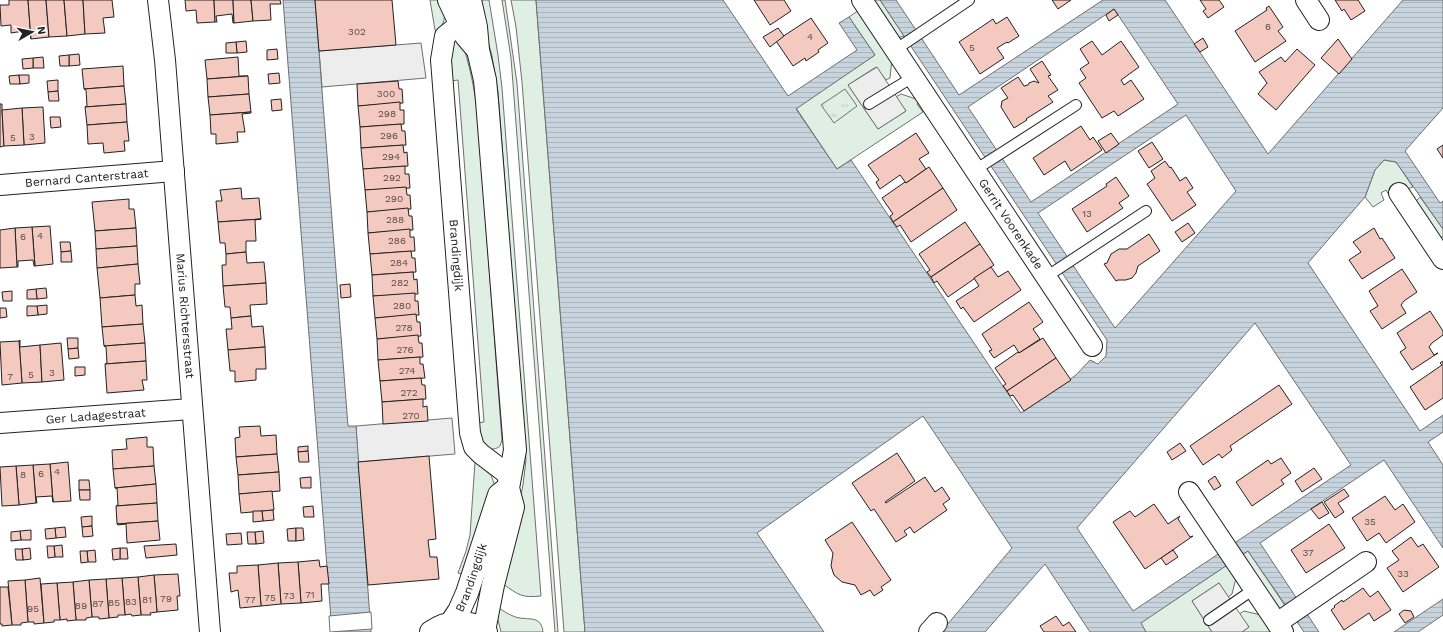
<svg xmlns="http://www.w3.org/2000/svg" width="1443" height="632" viewBox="0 0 1443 632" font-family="'Work Sans',sans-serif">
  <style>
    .green { fill: #e0efe3; stroke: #6f6f6f }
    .park { fill: url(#park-tufts); stroke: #6f6f6f }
    .parking { fill: #ededed; stroke: #6f6f6f }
    .water { fill: url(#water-rules); stroke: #6f6f6f; fill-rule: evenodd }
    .pier { fill: #fff; stroke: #6f6f6f }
    .building { fill: #f3c9c0; stroke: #222 }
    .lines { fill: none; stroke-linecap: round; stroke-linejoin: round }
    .lane-casing { stroke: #222; stroke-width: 12 }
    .street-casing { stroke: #222; stroke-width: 22 }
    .secondary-casing { stroke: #222; stroke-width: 24 }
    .lane { stroke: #fff; stroke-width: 10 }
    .street { stroke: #fff; stroke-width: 20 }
    .secondary { stroke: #fff; stroke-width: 22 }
    .labels { text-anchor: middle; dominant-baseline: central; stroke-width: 3; stroke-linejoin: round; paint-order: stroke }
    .number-label { font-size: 10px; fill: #564c4a }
    .street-label { font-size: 12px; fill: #222; stroke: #fff }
  </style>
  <defs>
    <pattern id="park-tufts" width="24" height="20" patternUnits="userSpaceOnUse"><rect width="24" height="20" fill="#e0efe3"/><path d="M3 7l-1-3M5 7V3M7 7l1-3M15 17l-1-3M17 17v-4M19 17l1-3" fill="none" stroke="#c0cdc2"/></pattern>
    <pattern id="water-rules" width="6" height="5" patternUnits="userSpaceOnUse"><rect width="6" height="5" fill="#c7d3dd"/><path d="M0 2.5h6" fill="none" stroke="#abb5bd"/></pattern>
  </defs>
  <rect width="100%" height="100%" fill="#fff"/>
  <g class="green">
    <path d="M430,0H442C445,12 447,22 437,31L435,30Z"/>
    <path d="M477,0H489L498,55L502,88L541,596C521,598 519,595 503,584L523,485L526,460L498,92L492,56Z"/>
    <polygon points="502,0 505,0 517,83 558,632 555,632 511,58"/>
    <polygon points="511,0 536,0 585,632 564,632 522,82 516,27"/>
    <polygon points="868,0 880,0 904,36 894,39"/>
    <polygon points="859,10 892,58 890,78 886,80 876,67 848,85 878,129 906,111 896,97 901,94 922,101 917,104 923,112 837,169 796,108 875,55 849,17"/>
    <path d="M460,37C470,64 475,91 478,119L502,440L500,446C493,452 482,449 479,440C477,435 477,429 476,423L484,422L458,80L451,81L450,43Z"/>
    <polygon points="1384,160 1396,162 1413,187 1407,189 1401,186 1389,195 1386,190 1381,193 1384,200 1373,207 1365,197 1375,170"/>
    <polygon points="1420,197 1443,229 1443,237 1439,238 1415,202"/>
    <polygon points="475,462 491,475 495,486 466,575 458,573 466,551 470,535"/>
    <polygon points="1248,551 1286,607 1277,610 1240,556"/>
    <polygon points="1230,563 1237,574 1232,594 1228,597 1219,583 1192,601 1212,632 1146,632 1140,623"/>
    <path d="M499,608C503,611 508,614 513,616C526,622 541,613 543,632H501L497,616Z"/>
    <polygon points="1244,611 1265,616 1276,632 1242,632 1249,627 1239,614"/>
  </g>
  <polygon class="park" points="845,89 857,106 834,123 821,105"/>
  <g class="parking">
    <polygon points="421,43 426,78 322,87 319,51"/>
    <polygon points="877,67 906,111 878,129 848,85"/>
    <polygon points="452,418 455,454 358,462 356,426"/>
    <polygon points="1219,583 1249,627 1242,632 1212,632 1192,601"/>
  </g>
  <g class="water">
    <polygon points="283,0 315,0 348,426 356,426 371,632 332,632"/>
    <path d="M536,0H723L788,96L857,50L839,23L849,17L875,55L796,109L837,169L851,160L1021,413L1076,375L1090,360L1098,364L1106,356L1107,340L880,0H896L959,95L1103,0H1165L1268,154L1403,0H1443V108L1405,151L1440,203L1443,201V229L1396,162L1384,160L1375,170L1365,197L1308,263L1420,431L1443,415V432L1428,442L1443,465V548L1384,460L1260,543L1319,632H1304L1248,551L1141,623L1146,632H1090L1045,564L985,632H941L1012,548L923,416L757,533L824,632H585ZM1114,9L1178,104L1031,202L968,107ZM1186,115L1236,191L1115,328L1038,213ZM1255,323L1351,465L1133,611L1077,528Z"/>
    <polygon points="1443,599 1443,615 1418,632 1394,632"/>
  </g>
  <polygon class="pier" points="371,612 372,629 330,632 329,616"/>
  <g class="building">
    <polygon points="9,0 28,0 31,39 30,30 11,33 11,25 1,26 0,5 9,5"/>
    <polygon points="28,0 46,0 49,37 31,39"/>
    <polygon points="46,0 64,0 67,36 49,37"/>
    <polygon points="64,0 83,0 85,34 67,36"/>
    <polygon points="83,0 112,0 114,17 103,18 105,33 85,34"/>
    <polygon points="185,0 214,0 215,22 197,23 196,10 186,11"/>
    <polygon points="214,0 233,0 234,23 233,23 232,14 216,16 217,22 215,22"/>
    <polygon points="233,0 251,0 253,21 234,23"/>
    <polygon points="251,0 280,0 281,4 270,4 271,20 253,21"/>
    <polygon points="315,0 392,0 396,45 319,51"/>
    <polygon points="754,0 784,0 791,11 770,25"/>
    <polygon points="1052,0 1071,0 1058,9"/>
    <polygon points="1200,0 1219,0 1224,7 1208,18 1203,11 1206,9"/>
    <polygon points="1335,0 1358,0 1365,11 1351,20 1344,9 1342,11"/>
    <polygon points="1269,6 1283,27 1278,31 1286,41 1255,62 1235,31 1267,10 1266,8"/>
    <polygon points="1114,9 1118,15 1109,21 1106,15"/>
    <polygon points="1007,17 1019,36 1008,43 1007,42 997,48 1004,58 980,74 959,42 993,19 996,24"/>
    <polygon points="811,18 828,43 818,50 819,52 806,61 805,58 793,66 776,41"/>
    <polygon points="778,28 784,36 770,47 763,37"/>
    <polygon points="1203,38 1208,47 1200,52 1194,44"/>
    <polygon points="1338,39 1352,59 1339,74 1321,58"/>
    <polygon points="246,41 247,52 237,53 236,42"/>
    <polygon points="1092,41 1102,55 1121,41 1139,67 1121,80 1124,85 1131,80 1144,99 1118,116 1114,111 1102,118 1079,83 1086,78 1080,69 1089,63 1080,49"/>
    <polygon points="236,42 237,53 226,53 226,43"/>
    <polygon points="277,49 278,59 267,60 267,50"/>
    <polygon points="1297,49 1315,65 1276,110 1258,94 1267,83 1259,72 1281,57 1285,62"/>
    <polygon points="79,54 80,65 69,66 69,55"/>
    <polygon points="69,55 69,66 60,66 59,56"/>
    <polygon points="43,57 44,68 33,68 33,58"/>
    <polygon points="238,57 239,76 248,76 207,79 205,60"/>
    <polygon points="33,58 33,68 23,69 22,59"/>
    <polygon points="1042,61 1051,75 1048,76 1058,90 1048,96 1053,102 1026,119 1027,120 1014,128 1001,107 1002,101 1008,98 1001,88 1018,77 1024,86 1028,85 1029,83 1034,81 1039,83 1030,69"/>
    <polygon points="123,66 124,86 84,89 82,69"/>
    <polygon points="279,73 280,83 269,84 268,74"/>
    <polygon points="19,75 20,84 10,84 9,76"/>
    <polygon points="19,75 29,75 29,83 20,84"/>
    <polygon points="248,76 249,94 208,97 207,79"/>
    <polygon points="58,80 58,91 48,92 47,81"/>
    <polygon points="398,81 399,89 402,89 403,103 358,106 357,84"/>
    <polygon points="124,86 126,104 85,107 87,106 86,90 84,89"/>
    <polygon points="58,91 59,101 49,101 48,92"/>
    <polygon points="249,94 251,112 210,115 208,97"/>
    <polygon points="281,99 282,110 272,111 271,100"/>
    <polygon points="400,102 400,110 404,110 404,124 360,127 358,106"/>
    <polygon points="0,104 2,104 2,110 4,146 0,147"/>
    <polygon points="126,104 127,122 87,125 85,107"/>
    <polygon points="43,107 45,143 24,145 22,108"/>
    <polygon points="22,108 24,145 4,146 2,110"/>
    <polygon points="251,112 251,113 242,114 245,132 237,132 238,142 216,144 216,134 211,134 210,115"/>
    <polygon points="50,117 60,117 61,127 51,128"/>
    <polygon points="127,122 129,141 124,141 125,151 104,153 103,143 88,144 87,125"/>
    <polygon points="401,124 402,131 405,131 406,145 361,148 360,127"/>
    <polygon points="1081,126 1090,140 1093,137 1102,150 1071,171 1065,161 1044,175 1033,158"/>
    <polygon points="916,133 929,153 919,159 926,169 906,183 900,175 880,189 876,182 879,180 868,165"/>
    <polygon points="1111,133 1119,144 1106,153 1098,141"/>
    <polygon points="1152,142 1163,159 1149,168 1138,151"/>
    <polygon points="403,145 404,153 407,152 408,166 363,169 361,148"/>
    <polygon points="1443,145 1443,158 1437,149"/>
    <polygon points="1165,161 1170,168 1171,167 1180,181 1186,177 1193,188 1187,192 1196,205 1172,221 1147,184 1155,178 1151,171"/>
    <polygon points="405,166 405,174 409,174 410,188 365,190 363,169"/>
    <polygon points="929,167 943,188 893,222 890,216 893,214 882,198 905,182 906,183"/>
    <polygon points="1116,177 1129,196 1119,203 1123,208 1087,232 1072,209 1107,186 1106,184"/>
    <polygon points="406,187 407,195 410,195 411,209 367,212 365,190"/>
    <polygon points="241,188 242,199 259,198 261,219 218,222 216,201 222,201 220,190"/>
    <polygon points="943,188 957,210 911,242 900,225 897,227 893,222"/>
    <polygon points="129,199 129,209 134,209 136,228 95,231 92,202"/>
    <polygon points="408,208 409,216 412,216 413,230 368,233 367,212"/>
    <polygon points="261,219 255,220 256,241 246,241 246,252 226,254 225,243 220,243 218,222"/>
    <polygon points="965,222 980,244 931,277 927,272 930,270 919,254"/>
    <polygon points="1188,223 1195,233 1182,242 1175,232"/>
    <polygon points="50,226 53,264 35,266 32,227"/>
    <polygon points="32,227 35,266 34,266 33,260 18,261 18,267 17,267 15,228"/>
    <polygon points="15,228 17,267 0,268 0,230"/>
    <polygon points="136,228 137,246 96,249 95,231"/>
    <polygon points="1374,228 1380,239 1382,238 1395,258 1362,279 1349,260 1361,252 1353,242"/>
    <polygon points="410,229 410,237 414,237 415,251 370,254 368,233"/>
    <polygon points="1149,234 1160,251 1138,266 1136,273 1132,278 1126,280 1118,280 1116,281 1104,264 1107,263 1111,254 1119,249 1127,249"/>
    <polygon points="60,242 70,242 71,251 61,252"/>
    <polygon points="980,244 994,265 948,297 937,281 934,283 931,277"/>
    <polygon points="137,246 138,264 97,268 96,249"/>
    <polygon points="71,251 72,262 61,262 61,252"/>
    <polygon points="411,251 412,258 415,258 416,272 372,275 370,254"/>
    <polygon points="246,252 247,263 264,262 266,283 223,286 222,265 226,265 226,254"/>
    <polygon points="138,264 140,284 135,284 135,295 100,298 97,268"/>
    <polygon points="991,267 998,277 1008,271 1021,290 974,322 963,307 961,309 956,301 979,286 974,278"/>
    <polygon points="1402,269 1417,292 1404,301 1401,305 1406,313 1382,329 1370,311 1378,306 1369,291"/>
    <polygon points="413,272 414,280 417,279 418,294 373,296 372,275"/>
    <polygon points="266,283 267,304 250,305 251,316 231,318 230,307 225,307 223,286"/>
    <polygon points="350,284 351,297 341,298 340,285"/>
    <polygon points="46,288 47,298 37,299 36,289"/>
    <polygon points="36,289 37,299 27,299 27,290"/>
    <polygon points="12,291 12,301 3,301 2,292"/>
    <polygon points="415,293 415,301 418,301 419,315 375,318 373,296"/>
    <polygon points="135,295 136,306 142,305 143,324 102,327 100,298"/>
    <polygon points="1029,302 1043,322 1033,329 1040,339 1019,353 1014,345 994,358 989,351 992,350 982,334"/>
    <polygon points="47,305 47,314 38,315 37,306"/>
    <polygon points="27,306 37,306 38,315 27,316"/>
    <polygon points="0,308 6,308 7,317 0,318"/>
    <polygon points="1430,311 1443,331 1443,335 1432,343 1429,347 1434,355 1438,353 1412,370 1400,352 1406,348 1397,333"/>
    <polygon points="416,314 417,322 420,322 421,336 377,339 375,318"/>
    <polygon points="251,316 252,327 263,326 265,347 228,350 226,329 232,329 231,318"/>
    <polygon points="143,324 145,343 104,346 102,327"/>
    <polygon points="418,335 419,343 422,343 423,357 378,360 377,339"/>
    <polygon points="67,338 78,338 78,348 68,349"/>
    <polygon points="1043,338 1056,358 1007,391 1003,386 1006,384 995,368 1018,352 1019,353"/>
    <polygon points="20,340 20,347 40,345 42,382 22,383 19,341"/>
    <polygon points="19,341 22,383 2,385 0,342"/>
    <polygon points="61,343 64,380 42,382 40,345"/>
    <polygon points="145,343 146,361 105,364 107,363 106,347 104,346"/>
    <polygon points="265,347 266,369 256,369 256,380 235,382 235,371 230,371 228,350"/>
    <polygon points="78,348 79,358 69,359 68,349"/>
    <polygon points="420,357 420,364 423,364 425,378 380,381 378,360"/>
    <polygon points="1056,358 1071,380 1024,411 1013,395 1010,396 1007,391"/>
    <polygon points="146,361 147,380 142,380 144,390 107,393 105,364"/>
    <polygon points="1443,361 1443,398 1425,410 1410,387 1442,365 1440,363"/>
    <polygon points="75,367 85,367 85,375 75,376"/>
    <polygon points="421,378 422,385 425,385 426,399 382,402 380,381"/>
    <polygon points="1279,385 1292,404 1230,446 1232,450 1222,458 1219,454 1203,465 1190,446"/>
    <polygon points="423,399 423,407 427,406 428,421 383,424 382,402"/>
    <polygon points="260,426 261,436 276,435 277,454 236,457 235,438 240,437 239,427"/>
    <polygon points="147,437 147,447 153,447 154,466 113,469 112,450 127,449 126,439"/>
    <polygon points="1180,443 1186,451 1172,460 1167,452"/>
    <polygon points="308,446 308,451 298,452 298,447"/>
    <polygon points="308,451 309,462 299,462 298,452"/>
    <polygon points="897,453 915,481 885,502 886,503 925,477 935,492 942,487 950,499 943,504 947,510 914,533 910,527 904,531 907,535 896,542 874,509 871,511 852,483"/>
    <polygon points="277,454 279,472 238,475 236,457"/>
    <polygon points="429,456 436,539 428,540 430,557 437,557 439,579 368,585 358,462"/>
    <polygon points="1281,458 1291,473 1281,480 1284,484 1252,506 1236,482 1268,460 1271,464"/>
    <polygon points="68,462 71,501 53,502 50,464"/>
    <polygon points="50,464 53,502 52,496 36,497 37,503 36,503 33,465"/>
    <polygon points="33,465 36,503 19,505 16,466"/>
    <polygon points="16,466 19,505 2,506 0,467"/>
    <polygon points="154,466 156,484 115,488 113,469"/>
    <polygon points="1314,468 1322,479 1302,492 1295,481"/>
    <polygon points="279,472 280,491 239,494 238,475"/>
    <polygon points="1215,476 1221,486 1214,490 1208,481"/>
    <polygon points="311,477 311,488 301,488 300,478"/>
    <polygon points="79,480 89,480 90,490 79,490"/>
    <polygon points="156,484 157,503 116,506 118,505 117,488 115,488"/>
    <polygon points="1344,489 1349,496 1338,503 1344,512 1335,518 1324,502"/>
    <polygon points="79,490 90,490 90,500 80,500"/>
    <polygon points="272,491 274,510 241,513 239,494"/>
    <polygon points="1385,496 1395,510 1403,504 1415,522 1386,543 1379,533 1367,541 1352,518"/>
    <polygon points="1322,502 1329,513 1319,519 1311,509"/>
    <polygon points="157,503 158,521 117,524 116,506"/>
    <polygon points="1154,504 1168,524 1180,516 1178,519 1190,537 1193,536 1145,569 1113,522 1130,511 1135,517"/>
    <polygon points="313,506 314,517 304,517 303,507"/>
    <polygon points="273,510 274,520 263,521 262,511"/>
    <polygon points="253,511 262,511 263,521 253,522"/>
    <polygon points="92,516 92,526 82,527 81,517"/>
    <polygon points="158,521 160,540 127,543 126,524 118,525 117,524"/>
    <polygon points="852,522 891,580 881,587 883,590 874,596 870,590 861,595 855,585 842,582 834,575 831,566 833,553 825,540"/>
    <polygon points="1329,524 1345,548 1306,573 1291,550"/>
    <polygon points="92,526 93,536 83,537 82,527"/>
    <polygon points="65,527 66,537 56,538 55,528"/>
    <polygon points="55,528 56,538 46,539 45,529"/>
    <polygon points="296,528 296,541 288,541 287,529"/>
    <polygon points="296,528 303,528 304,540 296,541"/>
    <polygon points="31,530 31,540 21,540 20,531"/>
    <polygon points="20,531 21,540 11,541 11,532"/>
    <polygon points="263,531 264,543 256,544 255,532"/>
    <polygon points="247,532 255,532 256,544 248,544"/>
    <polygon points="241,533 242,544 227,545 226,534"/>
    <polygon points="1411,537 1418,547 1423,544 1439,567 1403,592 1387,568 1399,560 1392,551"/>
    <polygon points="176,544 177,555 146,558 144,546"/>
    <polygon points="62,545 63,557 55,557 54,546"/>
    <polygon points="47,546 54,546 55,557 48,558"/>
    <polygon points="30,548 31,559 23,560 22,549"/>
    <polygon points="120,548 127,548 128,559 120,559"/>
    <polygon points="120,548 120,559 113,560 112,549"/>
    <polygon points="15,549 22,549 23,560 16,560"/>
    <polygon points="95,550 96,562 88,562 87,551"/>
    <polygon points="1173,550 1178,557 1166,565 1161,558"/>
    <polygon points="80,551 87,551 88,562 81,563"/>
    <polygon points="319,560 320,567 327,566 329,584 321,584 322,601 301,603 298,562"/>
    <polygon points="298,562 301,603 281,604 278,563"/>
    <polygon points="278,563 281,604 261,606 258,565"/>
    <polygon points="258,565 261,606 240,608 238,590 231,592 229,573 237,573 237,566"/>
    <polygon points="178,574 180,596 177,596 178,610 157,612 154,575"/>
    <polygon points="154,575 157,612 150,613 151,615 141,615 138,577"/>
    <polygon points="138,577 141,615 132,616 131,614 125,615 122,578"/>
    <polygon points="40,578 44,623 34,624 34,622 28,622 25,580"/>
    <polygon points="122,578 125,615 118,615 118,617 109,618 106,579"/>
    <polygon points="106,579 109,618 99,619 99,617 92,617 89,580"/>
    <polygon points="25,580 28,622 21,623 21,625 12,625 8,581"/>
    <polygon points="89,580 92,617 86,618 86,620 76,620 73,582"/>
    <polygon points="73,582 76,620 67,621 67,619 60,620 57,583"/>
    <polygon points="57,583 60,620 54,620 54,622 44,623 41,584"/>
    <polygon points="0,587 8,587 12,625 2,626 2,624 0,624"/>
    <polygon points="1363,588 1370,597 1378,591 1391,610 1374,621 1369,613 1344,630 1331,610 1335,607 1334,606 1342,600 1343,602"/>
    <polygon points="1404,610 1411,611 1414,617 1405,623 1399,614"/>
    <polygon points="1056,616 1063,626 1069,622 1076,632 1044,632 1040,626"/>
  </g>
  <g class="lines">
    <g class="lane-casing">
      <g id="lane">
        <polyline points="895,50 969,0"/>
        <polyline points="869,104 913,77"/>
        <polyline points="975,170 1076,105"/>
        <polyline points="1046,277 1146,211"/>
        <polyline points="1209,620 1254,589"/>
      </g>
    </g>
    <g class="street-casing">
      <g id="street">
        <path id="s1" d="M158,0L165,60L210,632"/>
        <path id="s2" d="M862,0L1092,346"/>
        <polyline points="1306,0 1319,20"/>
        <path id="s3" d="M474,17L460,24L445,36L441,60L470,433L474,447L481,454L510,476"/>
        <path id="s4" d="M0,185L174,171"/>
        <polyline points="1399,193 1443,259"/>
        <path id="s5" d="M0,423L191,409"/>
        <polyline points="1189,492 1283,632"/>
        <polyline points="1277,623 1366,562"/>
        <polyline points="929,632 937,623"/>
      </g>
    </g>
    <g class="secondary-casing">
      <g id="secondary">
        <polyline points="449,0 466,36 477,49"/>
        <polyline points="470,0 476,27 478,50 485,80 487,101 515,450 508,488 513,507 493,585 484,631"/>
        <path id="s6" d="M451,623L459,611L467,593L499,495L508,488"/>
        <path d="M431,632C448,620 469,619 486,632"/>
      </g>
    </g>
    <use href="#lane" class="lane"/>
    <use href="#street" class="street"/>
    <use href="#secondary" class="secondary"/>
  </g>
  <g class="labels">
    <g class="number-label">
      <text x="1268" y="26">6</text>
      <text x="357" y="31">302</text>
      <text x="810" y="36">4</text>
      <text x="972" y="47">5</text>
      <text x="386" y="93">300</text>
      <text x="387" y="113">298</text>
      <text x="389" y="135">296</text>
      <text x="32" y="136">3</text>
      <text x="13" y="137">5</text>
      <text x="391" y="156">294</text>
      <text x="392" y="177">292</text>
      <text x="394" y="198">290</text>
      <text x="1087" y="213">13</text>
      <text x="395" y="219">288</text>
      <text x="40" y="235">4</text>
      <text x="23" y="236">6</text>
      <text x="397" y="240">286</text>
      <text x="399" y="262">284</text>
      <text x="400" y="282">282</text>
      <text x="402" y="305">280</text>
      <text x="404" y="327">278</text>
      <text x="405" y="349">276</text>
      <text x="407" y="370">274</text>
      <text x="52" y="372">3</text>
      <text x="31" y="374">5</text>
      <text x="10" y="376">7</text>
      <text x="409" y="392">272</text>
      <text x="411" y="415">270</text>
      <text x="57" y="471">4</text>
      <text x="41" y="473">6</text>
      <text x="23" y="474">8</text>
      <text x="1370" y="521">35</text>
      <text x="1308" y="552">37</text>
      <text x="1403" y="573">33</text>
      <text x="310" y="594">71</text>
      <text x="289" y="595">73</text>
      <text x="270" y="597">75</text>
      <text x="166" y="598">79</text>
      <text x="147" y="599">81</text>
      <text x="250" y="599">77</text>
      <text x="131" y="601">83</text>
      <text x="114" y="602">85</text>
      <text x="98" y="603">87</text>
      <text x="81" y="605">89</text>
      <text x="33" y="608">95</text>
    </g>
    <g class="street-label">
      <text stroke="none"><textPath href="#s4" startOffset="87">Bernard Canterstraat</textPath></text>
      <text stroke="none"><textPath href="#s2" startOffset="269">Gerrit Voorenkade</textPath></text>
      <text stroke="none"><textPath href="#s3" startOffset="255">Brandingdijk</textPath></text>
      <text stroke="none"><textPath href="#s1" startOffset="317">Marius Richtersstraat</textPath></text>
      <text stroke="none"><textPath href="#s5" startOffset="96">Ger Ladagestraat</textPath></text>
      <text stroke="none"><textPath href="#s6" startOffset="50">Brandingdijk</textPath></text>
    </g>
  </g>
  <g transform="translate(32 32) rotate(81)" stroke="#ffffff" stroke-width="3" paint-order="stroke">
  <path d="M0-3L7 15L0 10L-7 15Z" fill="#222222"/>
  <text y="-6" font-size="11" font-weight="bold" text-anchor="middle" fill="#222222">N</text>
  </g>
</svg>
